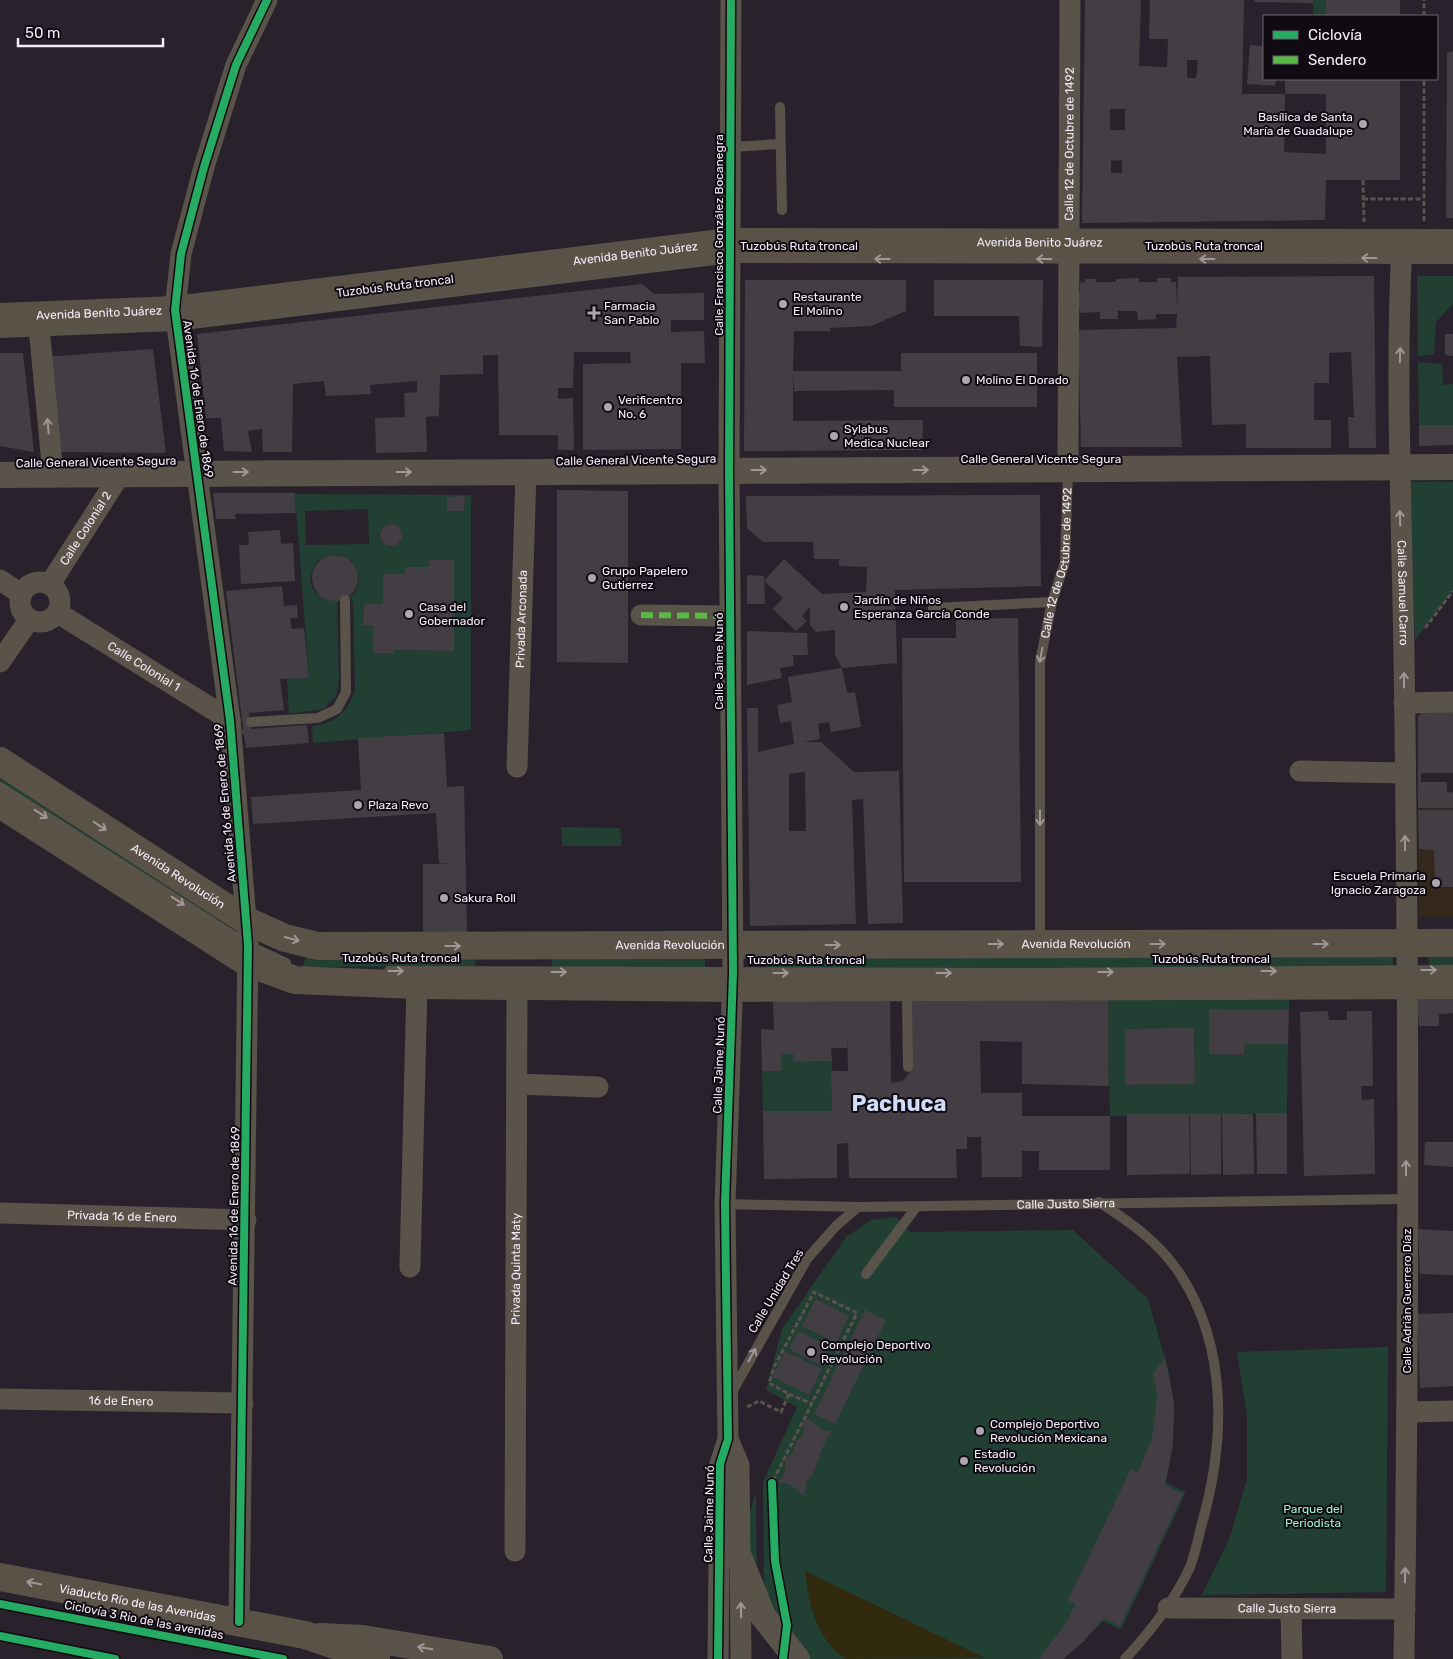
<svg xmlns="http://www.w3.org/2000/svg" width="1453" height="1659" viewBox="0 0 1453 1659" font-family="Rubik,sans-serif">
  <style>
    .education { fill: #34281d }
    .green { fill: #223f33; fill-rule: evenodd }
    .sand { fill: #322a0f }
    .building { fill: #433d44; fill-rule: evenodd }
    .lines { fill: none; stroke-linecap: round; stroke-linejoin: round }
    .path { stroke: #59524f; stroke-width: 3; stroke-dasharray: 5 2.5; stroke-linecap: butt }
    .service { stroke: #595349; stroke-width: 10 }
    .minor { stroke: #595349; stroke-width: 21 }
    .tertiary { stroke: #595349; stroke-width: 26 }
    .secondary { stroke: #5a5246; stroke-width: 28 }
    .quiet { stroke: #58b947; stroke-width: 6; stroke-dasharray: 12 6; stroke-linecap: butt }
    .cycleway-casing { stroke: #100b12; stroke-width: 11 }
    .cycleway { stroke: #26ab63; stroke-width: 8 }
    .oneway { stroke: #9f9897 }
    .oneway2 { stroke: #9f9796 }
    .poi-dot { fill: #ada5b0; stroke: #100b12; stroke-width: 2 }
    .labels { text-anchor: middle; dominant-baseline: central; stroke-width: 4; stroke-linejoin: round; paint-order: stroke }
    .poi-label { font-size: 12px; fill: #f4ecf7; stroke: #100b12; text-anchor: start }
    .street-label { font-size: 12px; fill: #f4ecf7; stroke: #100b12 }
    .park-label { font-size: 12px; fill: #9af0c8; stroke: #100b12 }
    .town-label { font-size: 22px; font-weight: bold; fill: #d1dcf8; stroke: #100b12 }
  </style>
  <rect width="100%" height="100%" fill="#29222c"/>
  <polygon class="education" points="1453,792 1453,917 1419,917 1418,793"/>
  <g class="green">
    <rect x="1313" y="0" width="13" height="16"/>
    <polygon points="1417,276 1453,276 1453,304 1436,322 1434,354 1418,356"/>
    <polygon points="1418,362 1442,364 1443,385 1453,384 1453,425 1419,425"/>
    <polygon points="1410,482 1453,482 1453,591 1415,640"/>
    <path d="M295,494L471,495V730L313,743L312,726C335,724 349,711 355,689L353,603L351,597L337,602L339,680L336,697L323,709L289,714L287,679L309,677ZM447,497H465L464,511H447ZM368,509L369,544L306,545L305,511ZM389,524L397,525L402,535L400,542L391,547L382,542L379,535L382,528ZM334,554C344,555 354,560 357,571C371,617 284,604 319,560ZM429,560H454V651L394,650L393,653H374L373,625H363L364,604H383V574H405V567H429Z"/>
    <polygon points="0,771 218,911 216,922 0,784"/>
    <polygon points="561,827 620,828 622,846 562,846"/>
    <polygon points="1453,951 1453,967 1429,968 1428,952"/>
    <polygon points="1393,952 1393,968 766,972 766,956"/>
    <polygon points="475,954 475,966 302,967 307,955"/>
    <polygon points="552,954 705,956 705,971 552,969"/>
    <path d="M1289,998V1010L1209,1009V1054L1244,1055L1245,1044H1288L1287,1113L1110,1116L1108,999ZM1194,1028L1195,1084L1125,1085Z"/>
    <polygon points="782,1054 794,1054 794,1062 832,1061 832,1111 763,1111 762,1071 781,1070"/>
    <polygon points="896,1217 910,1232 1073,1230 1148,1299 1169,1373 1174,1403 1173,1444 1166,1483 1186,1492 1121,1630 1103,1621 1063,1659 809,1659 779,1622 764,1591 763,1482 797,1407 766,1390 782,1329 846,1237 871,1220"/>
    <polygon points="1388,1347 1386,1592 1202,1595 1230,1537 1247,1479 1247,1416 1237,1352"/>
    <path d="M756,1493L757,1587C749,1553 743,1527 756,1493Z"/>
  </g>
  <path class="sand" d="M805,1571L985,1658L845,1659C815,1637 809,1605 805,1571Z"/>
  <g class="building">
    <path d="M1085,0H1141L1139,66L1167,67L1168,39H1149L1150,0H1244L1242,94H1285L1284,152L1326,154V94H1285V79H1400V180H1326L1325,220L1082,223ZM1187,60H1198L1196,78H1187ZM1110,109H1125V130H1110ZM1122,160V173H1111V161Z"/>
    <polygon points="1254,0 1313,0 1313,3 1254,2"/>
    <rect x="1326" y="0" width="74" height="16"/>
    <polygon points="1250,45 1264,46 1264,79 1276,79 1275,86 1247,84"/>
    <polygon points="1453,51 1453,218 1446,218 1447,53"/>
    <polygon points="1374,276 1376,448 1349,448 1348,417 1354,417 1351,352 1329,353 1329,383 1314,383 1314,420 1331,420 1331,448 1246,448 1246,424 1212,425 1210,356 1177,357 1182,447 1081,447 1078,330 1176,328 1177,314 1156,314 1156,319 1138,320 1137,311 1118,311 1118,319 1100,319 1100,312 1080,313 1077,293 1080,293 1080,283 1085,282 1085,279 1096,279 1096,282 1116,282 1116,279 1139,278 1139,282 1157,282 1157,278 1171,278 1171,282 1176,282 1177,306 1178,277"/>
    <polygon points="745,280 906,280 906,311 871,326 830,328 830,331 794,331 793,371 901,371 901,353 1037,353 1037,407 894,407 894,390 794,391 793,373 793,421 923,420 922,450 744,451"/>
    <polygon points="934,280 1043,280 1042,347 1020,346 1019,316 934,316"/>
    <polygon points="642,284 654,294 704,293 704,320 671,320 671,332 704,331 705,363 681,363 681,449 583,450 583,364 631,363 630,352 574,352 573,388 558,388 558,399 573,398 574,450 558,450 558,435 499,435 498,355 483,355 483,374 440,375 439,416 426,417 427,452 376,453 375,418 405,417 404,393 417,392 417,381 370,385 371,394 326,396 324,381 293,384 292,452 263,452 262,429 248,431 252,452 224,451 221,418 206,418 197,334"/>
    <polygon points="1445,334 1453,334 1453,356 1445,355"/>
    <polygon points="153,349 166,453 55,452 43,357"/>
    <polygon points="0,353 23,353 34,452 0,446"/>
    <polygon points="1419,425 1453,425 1453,445 1419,446"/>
    <polygon points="557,490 628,491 628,663 557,662"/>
    <polygon points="213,493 295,493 296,513 235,514 236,519 216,519"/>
    <polygon points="1040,495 1041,586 895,590 897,663 842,668 835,655 835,630 816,632 810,625 810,607 802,616 807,621 796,631 773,609 783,598 764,581 784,559 822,594 866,592 867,567 839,566 839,559 814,559 813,542 763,542 747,528 746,496"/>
    <polygon points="465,496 464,511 447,511 447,497"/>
    <circle cx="391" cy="535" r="11"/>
    <polygon points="280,530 281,544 293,543 295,581 241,584 239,545 249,545 248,532"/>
    <circle cx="335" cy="578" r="23"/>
    <polygon points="429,560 454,560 454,651 394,650 394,653 373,653 373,625 363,625 364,604 383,604 383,574 405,574 405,567 429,567"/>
    <polygon points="747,575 764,576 765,604 747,604"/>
    <polygon points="282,586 284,606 297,605 298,618 290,618 292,629 304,628 309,678 280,679 284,710 249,713 251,729 307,725 309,743 246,748 244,735 241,732 243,728 226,591"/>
    <polygon points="1018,618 1021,882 904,882 902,638 956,638 956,619"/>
    <polygon points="747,631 807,633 808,655 793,655 794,666 780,668 782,678 747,685"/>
    <path d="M842,668L847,693L855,692L861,727L831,732L829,722L818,724L820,739L804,742H821L854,772L899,771L903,923L868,924L863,799L852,800L856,924L750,926L747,708H758V752L794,744L791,721L780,723L777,705L792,702L788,677ZM805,772L806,831H789V774Z"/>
    <polygon points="1425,710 1453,710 1453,773 1421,773 1421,782 1447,782 1447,793 1453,792 1453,808 1418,808 1418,717"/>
    <polygon points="444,733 447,787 464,786 467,932 423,934 423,864 450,864 439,863 436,813 253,824 251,797 361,790 358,738"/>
    <polygon points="1418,810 1453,810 1453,887 1435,887 1434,850 1419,849"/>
    <polygon points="1453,993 1453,1013 1439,1014 1439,1026 1419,1026 1417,994"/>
    <polygon points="1108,999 1109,1086 1022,1084 1022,1042 980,1041 981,1093 1022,1093 1022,1116 1110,1116 1110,1170 1039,1170 1039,1151 1022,1151 1022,1177 982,1177 981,1137 967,1137 967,1149 956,1149 957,1178 849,1178 848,1143 837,1144 837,1178 764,1179 763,1111 832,1111 831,1071 848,1071 847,1032 847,1048 831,1048 832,1061 794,1062 794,1054 782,1054 781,1071 762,1071 761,1029 774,1030 773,1001 890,1000 891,1083 903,1081 911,1071 911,1000"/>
    <polygon points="1209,1009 1289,1010 1288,1044 1245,1044 1244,1055 1209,1054"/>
    <polygon points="1328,1011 1329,1020 1347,1020 1347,1011 1372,1011 1373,1086 1361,1086 1362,1100 1374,1099 1375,1174 1304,1176 1300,1012"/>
    <polygon points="1194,1028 1195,1084 1125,1085 1125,1029"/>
    <polygon points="1256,1113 1287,1113 1287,1174 1257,1174"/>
    <polygon points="1127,1114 1189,1114 1190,1174 1127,1175"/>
    <polygon points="1190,1114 1221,1114 1221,1174 1191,1175"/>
    <polygon points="1222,1114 1253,1114 1254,1174 1223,1175"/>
    <polygon points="1425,1142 1453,1142 1453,1167 1424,1165"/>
    <polygon points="1418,1229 1453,1231 1453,1275 1420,1274"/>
    <polygon points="816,1299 849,1316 836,1343 802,1326"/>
    <polygon points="865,1310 886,1320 835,1424 814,1414"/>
    <polygon points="1453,1313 1453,1386 1420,1388 1417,1314"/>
    <polygon points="798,1331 829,1346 820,1365 789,1349"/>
    <polygon points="785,1351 822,1369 809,1395 772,1377"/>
    <polygon points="1165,1357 1174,1403 1173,1444 1165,1485 1183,1494 1120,1626 1104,1618 1083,1642 1063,1659 1039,1659 1068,1620 1075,1604 1068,1600 1131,1469 1138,1472 1144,1458 1152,1438 1155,1416 1157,1392 1153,1374"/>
    <polygon points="804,1416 825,1431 832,1431 824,1444 813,1474 807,1480 804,1496 789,1484 778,1483 784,1474 786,1459 791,1455 797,1441 803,1435"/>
  </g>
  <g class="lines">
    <g class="path">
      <polyline points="1424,16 1424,0"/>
      <polyline points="1363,180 1364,222"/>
      <polyline points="1363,199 1423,199"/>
      <polyline points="1424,221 1424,79"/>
      <polyline points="1425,628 1453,591"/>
      <polyline points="789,1394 812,1404"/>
      <polyline points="747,1407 759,1401 781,1412 789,1394 769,1383 774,1367 814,1292 857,1313 772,1483"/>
      <polyline points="0,1638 100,1659"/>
    </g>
    <g class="service">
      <polyline points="780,107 782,210"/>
      <polyline points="731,147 779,144"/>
      <polyline points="0,333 176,326 731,258 1453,259"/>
      <polyline points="933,608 1052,602"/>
      <polyline points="251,722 318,718 337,709 346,692 345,600"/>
      <polyline points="0,787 248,945 286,963"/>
      <path id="s1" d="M1040,943V662L1052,602L1065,562L1068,470"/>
      <polyline points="389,971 1039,973 1453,970"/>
      <polyline points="908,1067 907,1000 909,988"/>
      <path d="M1099,1202C1130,1222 1159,1242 1180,1274C1229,1349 1225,1444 1201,1527C1198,1540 1195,1554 1190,1567C1174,1602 1151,1631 1125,1659"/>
      <path id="s2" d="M725,1204L858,1207L1406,1199"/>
      <polyline points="866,1274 917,1206"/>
      <polyline points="732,1392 807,1259 836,1226 858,1207"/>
    </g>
    <g class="minor">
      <path id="s3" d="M1402,242C1395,380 1402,517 1404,655C1409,990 1409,1325 1404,1659"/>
      <polyline points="38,316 53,475"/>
      <path id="s4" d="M1068,470L1070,0"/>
      <polyline points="0,580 21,594"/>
      <circle cx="40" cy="602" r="20"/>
      <path id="s5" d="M50,584L121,473"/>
      <path id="s6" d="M58,613L230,720"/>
      <polyline points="641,615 730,616"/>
      <polyline points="0,662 29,620"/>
      <polyline points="1404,703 1453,702"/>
      <path id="s7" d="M517,767L526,472"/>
      <polyline points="1300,771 1404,773"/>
      <polyline points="517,1084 598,1087"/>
      <path id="s8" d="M0,1213L246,1220"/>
      <polyline points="410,1267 417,985"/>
      <path id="s9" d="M0,1399L243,1403"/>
      <polyline points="1408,1412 1453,1411"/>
      <polyline points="728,1439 739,1465 741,1659"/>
      <path id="s10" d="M515,1551L517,986"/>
      <path id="s11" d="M1168,1608L1405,1609"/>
      <polyline points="1291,1609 1292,1659"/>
      <polyline points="239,1622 248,945 230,720 175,310 181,254 204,167 236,65 267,0"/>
      <polyline points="718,1659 720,1464 728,1439 725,1204 733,973 729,471 731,0"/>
    </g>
    <g class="tertiary">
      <polyline points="0,475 1453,467"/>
      <polyline points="740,1559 763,1616 797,1659"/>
      <polyline points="320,1636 363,1638 490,1659"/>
    </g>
    <g class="secondary">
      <path id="s12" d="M0,317L175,310L730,242L1453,243"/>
      <path id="s13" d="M0,761L247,921L285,938L318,946L1453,943"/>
      <polyline points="0,804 248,963 295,980 417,985 732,988 1453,985"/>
      <path id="s14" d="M0,1577L305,1635L376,1659"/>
    </g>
    <polyline class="quiet" points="641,615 730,616"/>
    <g class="cycleway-casing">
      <g id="cycleway">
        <polyline points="772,1483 775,1561 787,1625 783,1659"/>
        <polyline points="0,1604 283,1659"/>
        <polyline points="239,1622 248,945 230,720 175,310 181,254 204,167 236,65 267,0"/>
        <polyline points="0,1636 115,1659"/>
        <polyline points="718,1659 720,1464 728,1439 725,1204 733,973 729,471 731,0"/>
      </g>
    </g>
    <use href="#cycleway" class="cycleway"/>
  </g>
  <defs><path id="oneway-shaft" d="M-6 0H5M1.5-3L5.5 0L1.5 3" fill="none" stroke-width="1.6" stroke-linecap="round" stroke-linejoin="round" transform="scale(1.25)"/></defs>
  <g class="oneway">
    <use href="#oneway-shaft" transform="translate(1369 258) rotate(180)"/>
    <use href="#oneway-shaft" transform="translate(882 259) rotate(-180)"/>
    <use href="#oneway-shaft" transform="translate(1044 259) rotate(-180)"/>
    <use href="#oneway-shaft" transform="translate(1207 259) rotate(180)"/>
    <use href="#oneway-shaft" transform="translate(1400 355) rotate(-89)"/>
    <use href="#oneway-shaft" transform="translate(48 426) rotate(-95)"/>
    <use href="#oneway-shaft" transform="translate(759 470)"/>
    <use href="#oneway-shaft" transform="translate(921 470)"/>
    <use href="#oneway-shaft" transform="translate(241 472)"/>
    <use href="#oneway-shaft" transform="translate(404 472)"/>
    <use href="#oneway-shaft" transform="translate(1400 518) rotate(-92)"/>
    <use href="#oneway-shaft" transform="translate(1041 655) rotate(101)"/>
    <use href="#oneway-shaft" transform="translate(1404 680) rotate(-90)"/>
    <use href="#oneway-shaft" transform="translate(41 814) rotate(33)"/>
    <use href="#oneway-shaft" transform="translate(1040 818) rotate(90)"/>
    <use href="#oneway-shaft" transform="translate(1405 843) rotate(-90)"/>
    <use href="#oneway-shaft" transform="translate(178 901) rotate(33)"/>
    <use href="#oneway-shaft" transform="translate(1429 970)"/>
    <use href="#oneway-shaft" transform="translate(396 971)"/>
    <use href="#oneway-shaft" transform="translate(1269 971)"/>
    <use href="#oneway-shaft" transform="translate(559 972)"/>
    <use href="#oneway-shaft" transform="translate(1106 972)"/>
    <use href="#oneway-shaft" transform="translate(781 973)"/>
    <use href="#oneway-shaft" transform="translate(944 973)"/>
    <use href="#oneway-shaft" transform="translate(1406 1168) rotate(-90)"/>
    <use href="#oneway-shaft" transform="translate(752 1355) rotate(-61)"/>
    <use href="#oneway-shaft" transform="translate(1405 1575) rotate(-89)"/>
    <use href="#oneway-shaft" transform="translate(741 1610) rotate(-91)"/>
    <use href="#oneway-shaft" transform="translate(425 1648) rotate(-171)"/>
  </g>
  <g class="oneway2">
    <use href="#oneway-shaft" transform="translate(100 826) rotate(33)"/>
    <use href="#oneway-shaft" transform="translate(292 939) rotate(15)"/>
    <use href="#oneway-shaft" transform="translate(996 944)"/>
    <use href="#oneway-shaft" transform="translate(1158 944)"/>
    <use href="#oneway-shaft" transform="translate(1321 944)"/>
    <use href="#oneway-shaft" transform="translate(833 945)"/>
    <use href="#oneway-shaft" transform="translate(453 946)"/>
    <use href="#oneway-shaft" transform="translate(34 1583) rotate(-169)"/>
  </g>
  <g class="poi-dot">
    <circle cx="1363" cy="124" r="5"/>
    <circle cx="783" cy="304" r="5"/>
    <path d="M591.5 305.5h5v5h5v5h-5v5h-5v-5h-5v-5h5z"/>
    <circle cx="966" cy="380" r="5"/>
    <circle cx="608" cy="407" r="5"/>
    <circle cx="834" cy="436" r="5"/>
    <circle cx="592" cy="578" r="5"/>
    <circle cx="844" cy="607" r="5"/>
    <circle cx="409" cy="614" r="5"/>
    <circle cx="358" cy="805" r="5"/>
    <circle cx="1436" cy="883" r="5"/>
    <circle cx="444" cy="898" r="5"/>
    <circle cx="811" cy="1352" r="5"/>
    <circle cx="980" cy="1431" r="5"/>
    <circle cx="964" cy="1461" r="5"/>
  </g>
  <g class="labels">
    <g class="poi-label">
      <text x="1353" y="117" text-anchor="end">Basílica de Santa<tspan x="1353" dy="14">María de Guadalupe</tspan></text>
      <text x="793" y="297">Restaurante<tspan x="793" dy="14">El Molino</tspan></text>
      <text x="604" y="306">Farmacia<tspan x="604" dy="14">San Pablo</tspan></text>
      <text x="976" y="380">Molino El Dorado</text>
      <text x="618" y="400">Verificentro<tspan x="618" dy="14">No. 6</tspan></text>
      <text x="844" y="429">Sylabus<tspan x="844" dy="14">Medica Nuclear</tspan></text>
      <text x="602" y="571">Grupo Papelero<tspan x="602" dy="14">Gutierrez</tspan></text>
      <text x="854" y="600">Jardín de Niños<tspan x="854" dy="14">Esperanza García Conde</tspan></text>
      <text x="419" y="607">Casa del<tspan x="419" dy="14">Gobernador</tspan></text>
      <text x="368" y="805">Plaza Revo</text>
      <text x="1426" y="876" text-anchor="end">Escuela Primaria<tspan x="1426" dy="14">Ignacio Zaragoza</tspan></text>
      <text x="454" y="898">Sakura Roll</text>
      <text x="821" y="1345">Complejo Deportivo<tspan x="821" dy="14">Revolución</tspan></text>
      <text x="990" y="1424">Complejo Deportivo<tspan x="990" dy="14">Revolución Mexicana</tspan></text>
      <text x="974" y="1454">Estadio<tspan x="974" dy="14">Revolución</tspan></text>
    </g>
    <g class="street-label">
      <text stroke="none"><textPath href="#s4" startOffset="326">Calle 12 de Octubre de 1492</textPath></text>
      <text transform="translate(719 235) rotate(-90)">Calle Francisco González Bocanegra</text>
      <text stroke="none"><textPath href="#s12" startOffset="1044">Avenida Benito Juárez</textPath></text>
      <text x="799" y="246">Tuzobús Ruta troncal</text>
      <text x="1204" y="246">Tuzobús Ruta troncal</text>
      <text stroke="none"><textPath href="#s12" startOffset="639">Avenida Benito Juárez</textPath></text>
      <text transform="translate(395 286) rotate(-7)">Tuzobús Ruta troncal</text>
      <text stroke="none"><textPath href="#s12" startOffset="99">Avenida Benito Juárez</textPath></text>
      <text transform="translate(198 399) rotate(82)">Avenida 16 de Enero de 1869</text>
      <text x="1041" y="459">Calle General Vicente Segura</text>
      <text transform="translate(636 460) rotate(-1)">Calle General Vicente Segura</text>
      <text transform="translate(96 462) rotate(-1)">Calle General Vicente Segura</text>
      <text stroke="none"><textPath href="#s5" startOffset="66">Calle Colonial 2</textPath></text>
      <text stroke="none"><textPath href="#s1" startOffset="382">Calle 12 de Octubre de 1492</textPath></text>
      <text stroke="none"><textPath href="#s3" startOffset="351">Calle Samuel Carro</textPath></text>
      <text stroke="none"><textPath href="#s7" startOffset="148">Privada Arconada</textPath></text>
      <text transform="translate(719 661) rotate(-90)">Calle Jaime Nunó</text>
      <text stroke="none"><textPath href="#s6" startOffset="101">Calle Colonial 1</textPath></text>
      <text transform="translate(225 803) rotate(-95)">Avenida 16 de Enero de 1869</text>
      <text stroke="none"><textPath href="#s13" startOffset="212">Avenida Revolución</textPath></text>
      <text stroke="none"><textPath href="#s13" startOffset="1128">Avenida Revolución</textPath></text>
      <text stroke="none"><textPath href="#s13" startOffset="722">Avenida Revolución</textPath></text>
      <text x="401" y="958">Tuzobús Ruta troncal</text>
      <text x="1211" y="959">Tuzobús Ruta troncal</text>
      <text x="806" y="960">Tuzobús Ruta troncal</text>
      <text transform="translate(719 1065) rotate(-88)">Calle Jaime Nunó</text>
      <text stroke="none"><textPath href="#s2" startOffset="341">Calle Justo Sierra</textPath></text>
      <text transform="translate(234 1206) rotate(-89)">Avenida 16 de Enero de 1869</text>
      <text stroke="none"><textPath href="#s8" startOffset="122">Privada 16 de Enero</textPath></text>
      <text stroke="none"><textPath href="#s10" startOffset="282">Privada Quinta Maty</textPath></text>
      <text transform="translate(776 1291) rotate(-59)">Calle Unidad Tres</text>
      <text transform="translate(1407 1301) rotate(-90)">Calle Adrián Guerrero Díaz</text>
      <text stroke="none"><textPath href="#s9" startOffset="121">16 de Enero</textPath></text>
      <text transform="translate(709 1514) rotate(-89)">Calle Jaime Nunó</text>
      <text stroke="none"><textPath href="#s14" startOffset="140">Viaducto Río de las Avenidas</textPath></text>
      <text stroke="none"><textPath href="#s11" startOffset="119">Calle Justo Sierra</textPath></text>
      <text transform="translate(144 1620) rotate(11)">Ciclovía 3 Rio de las avenidas</text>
    </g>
    <g class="park-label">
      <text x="1313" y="1509">Parque del<tspan x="1313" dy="14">Periodista</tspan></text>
    </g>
    <g class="town-label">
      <text x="899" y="1103">Pachuca</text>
    </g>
  </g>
  <rect x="1263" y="15" width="175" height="65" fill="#100b12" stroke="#6b656e"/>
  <rect x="1273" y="31" width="25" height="8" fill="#26ab63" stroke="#6b656e"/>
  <text x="1308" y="40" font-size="15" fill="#f4ecf7">Ciclovía</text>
  <rect x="1273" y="56" width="25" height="8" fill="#58b947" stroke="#6b656e"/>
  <text x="1308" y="65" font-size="15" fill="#f4ecf7">Sendero</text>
  <path d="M18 38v8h145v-8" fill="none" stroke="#f4ecf7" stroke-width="2.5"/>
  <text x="25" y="38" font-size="15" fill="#f4ecf7" stroke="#100b12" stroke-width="4" paint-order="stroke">50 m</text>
</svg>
